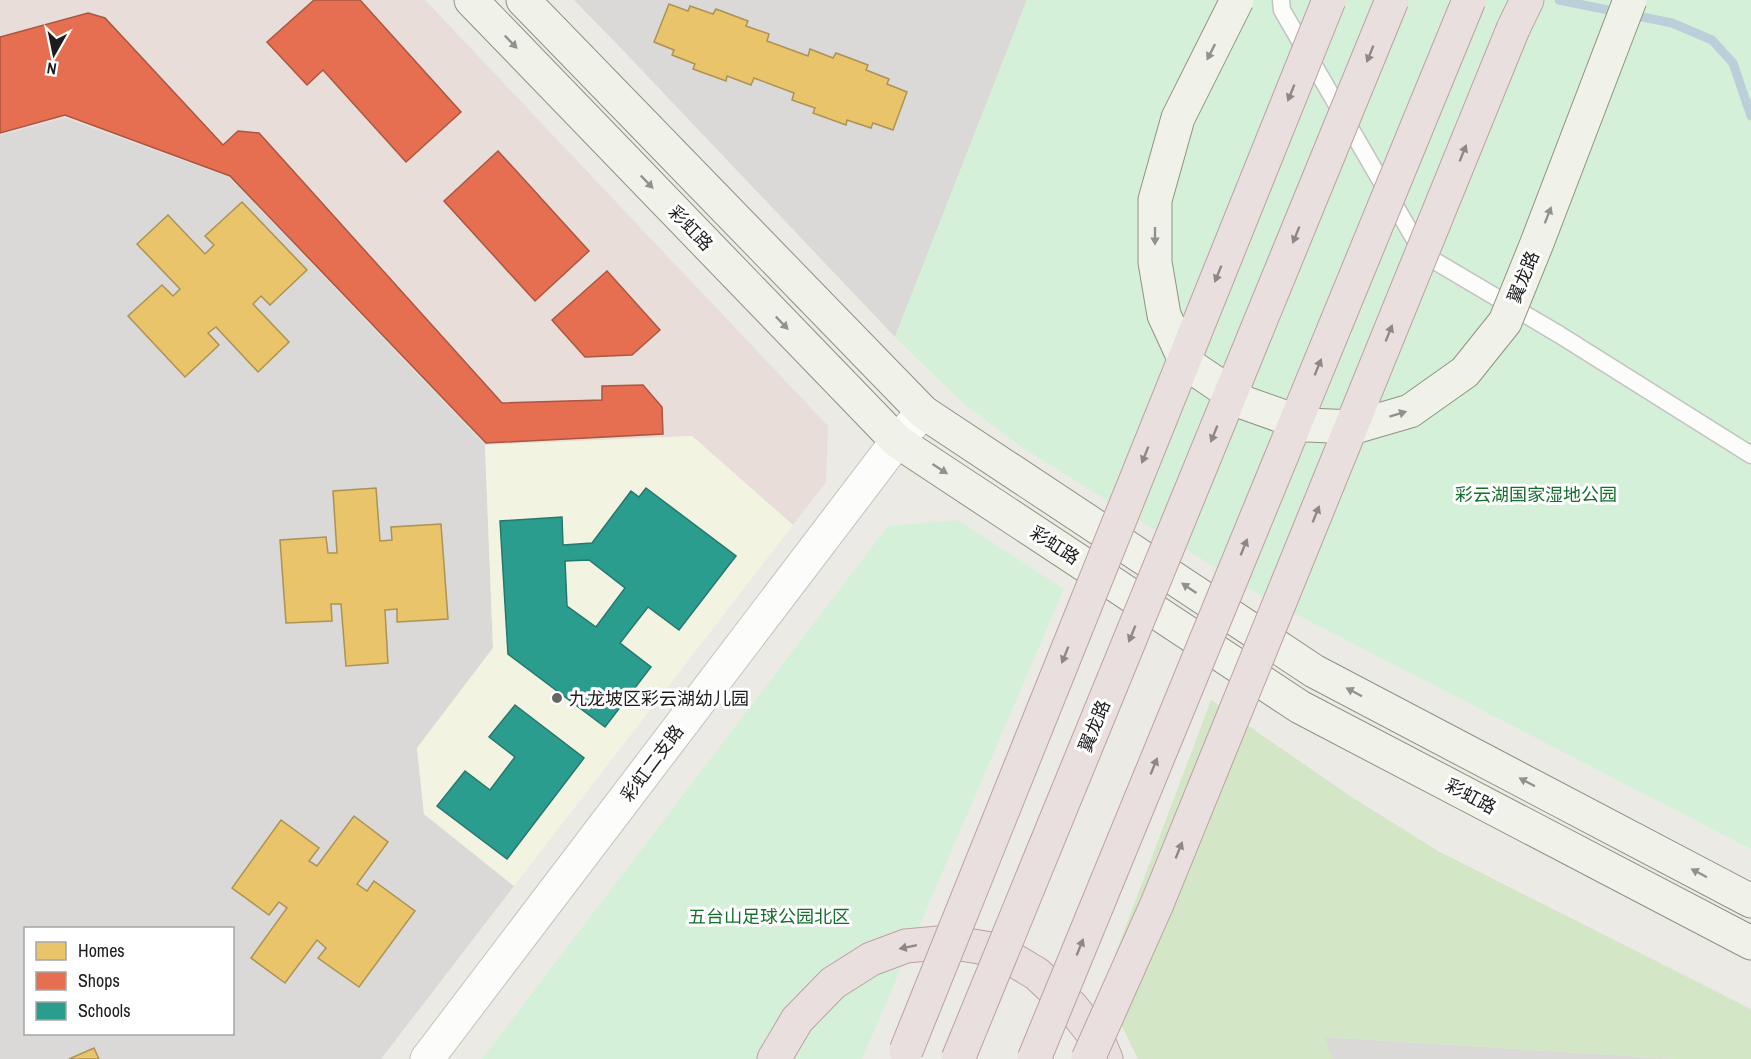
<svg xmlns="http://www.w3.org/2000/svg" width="1751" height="1059" viewBox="0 0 1751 1059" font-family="'Archivo Narrow','Noto Sans SC',sans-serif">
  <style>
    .residential { fill: #dad9d7; fill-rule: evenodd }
    .commercial { fill: #e8ddd8 }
    .education { fill: #f2f4e1 }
    .grass { fill: #d3e6c6 }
    .park { fill: #d5f0d9 }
    .homes { fill: #e9c46a; stroke: #ac9253; stroke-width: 1.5 }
    .shops { fill: #e76f51; stroke: #aa5641; stroke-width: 1.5 }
    .schools { fill: #2a9d8f; stroke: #26776d; stroke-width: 1.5; fill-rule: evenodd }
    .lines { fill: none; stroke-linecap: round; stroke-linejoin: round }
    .stream { stroke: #bbcfdb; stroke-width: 9 }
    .lane-casing { stroke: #c2c2c0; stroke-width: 19 }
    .street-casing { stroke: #c2c2c0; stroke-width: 35 }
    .secondary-casing { stroke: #8f937f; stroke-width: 35 }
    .highway-casing { stroke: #bda0a3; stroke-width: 35 }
    .lane { stroke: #fcfcfb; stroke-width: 16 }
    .street { stroke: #fcfcfb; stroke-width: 33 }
    .secondary { stroke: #f0f2ea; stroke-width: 33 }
    .highway { stroke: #e8dfde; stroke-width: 33 }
    .secondary-bridge-casing { stroke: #8f937f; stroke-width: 35; stroke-linecap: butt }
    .highway-bridge-casing { stroke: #bda0a3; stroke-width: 35; stroke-linecap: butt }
    .secondary-bridge { stroke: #f0f2ea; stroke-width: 33 }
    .highway-bridge { stroke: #e8dfde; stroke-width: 33 }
    .oneway { fill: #91928e }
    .oneway2 { fill: #8d8887 }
    .poi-dot { fill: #656563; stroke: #fff; stroke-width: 2 }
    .labels { text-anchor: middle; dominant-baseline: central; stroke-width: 6; stroke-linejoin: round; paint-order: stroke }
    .street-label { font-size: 18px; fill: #1d1d1d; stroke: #fff }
    .park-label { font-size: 18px; fill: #15702c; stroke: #fff }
    .poi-label { font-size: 18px; fill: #1d1d1d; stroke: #fff; text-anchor: start }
  </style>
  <rect width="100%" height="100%" fill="#ebeae5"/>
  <g class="residential">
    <polygon points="574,0 1027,0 895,337 617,44"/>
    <path d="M65,118L229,177L485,445L493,648L417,748L424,814L514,886L381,1059H0V135ZM26,928H232V1034H26Z"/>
    <polygon points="1324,1037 1678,1059 1228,1059"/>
  </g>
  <polygon class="commercial" points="0,0 425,0 828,426 826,482 793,525 692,436 485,445 229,177 66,118 0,135"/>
  <polygon class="education" points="692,436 793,525 514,886 424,814 417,748 493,648 485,445"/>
  <polygon class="grass" points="1211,700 1350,796 1438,851 1751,1009 1751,1059 1678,1059 1325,1037 1332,1059 1138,1059 1103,987"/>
  <g class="park">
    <polygon points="1027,0 1751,0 1751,849 1261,596 1020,446 962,402 895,337"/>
    <polygon points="958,520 1064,589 862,1059 482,1059 888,526"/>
  </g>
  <g class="homes">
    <polygon points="669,4 688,11 690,6 713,14 716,9 748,21 746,26 769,34 767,41 808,56 810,49 833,58 836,53 868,65 866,70 889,79 887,84 907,92 893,130 873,123 871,128 847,120 846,125 813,113 815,108 792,100 794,93 754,78 751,85 727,76 726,81 693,69 695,64 672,55 674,50 654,42"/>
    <polygon points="242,202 307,270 270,305 261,296 253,304 289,342 258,372 216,327 208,333 219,345 185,377 128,316 162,285 173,296 180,289 137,244 168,215 205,254 214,245 205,236"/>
    <polygon points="376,488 380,541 392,540 391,527 441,524 448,619 397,622 397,609 385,610 388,663 346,666 341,604 331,604 332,621 286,623 280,540 326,537 328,553 337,553 333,491"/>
    <polygon points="354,816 388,842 357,884 367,891 374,881 415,911 359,987 318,958 326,948 317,940 285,983 251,958 287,908 279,902 269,915 232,888 281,820 319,848 309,861 317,866"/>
    <polygon points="94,1048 99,1059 69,1059"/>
  </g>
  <g class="shops">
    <polygon points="314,0 360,0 461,112 406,162 323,70 307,85 267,42"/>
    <polygon points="88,13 105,18 223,145 238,131 259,133 502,403 602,400 602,386 643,385 662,407 663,434 486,443 230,176 65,115 0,133 0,37"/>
    <polygon points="498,151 589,251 535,301 444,201"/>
    <polygon points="607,271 660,330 632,355 585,357 552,320"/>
  </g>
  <g class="schools">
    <path d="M646,488L736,556L679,630L648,607L620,643L651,667L605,727L508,654L500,521L562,517L563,545L592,543L631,491L639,497ZM589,560L625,588L596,627L567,606L565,561Z"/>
    <polygon points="515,705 584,758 507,859 437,806 465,771 490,790 515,757 489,737"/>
  </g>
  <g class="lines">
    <polyline class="stream" points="1559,0 1672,23 1712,40 1733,63 1751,116"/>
    <g class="lane-casing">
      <polyline id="lane" points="1281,0 1282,10 1423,254 1560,335 1751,455"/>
    </g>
    <g class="street-casing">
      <polyline id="street" points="427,1059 897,441 923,412"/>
    </g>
    <g class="secondary-casing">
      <g id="secondary">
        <polyline points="471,0 897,441 1300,707 1751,943"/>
        <polyline points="523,0 923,412 1314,671 1751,901"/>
      </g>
    </g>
    <g class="highway-casing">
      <g id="highway">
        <polyline points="1513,29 1527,0"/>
        <polyline points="774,1059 797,1020 833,983 871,959 906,946 949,942 997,950 1037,974 1072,1007 1098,1040 1106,1059"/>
      </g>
    </g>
    <use href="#lane" class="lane"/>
    <use href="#street" class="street"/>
    <use href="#secondary" class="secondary"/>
    <use href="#highway" class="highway"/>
    <g class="secondary-bridge-casing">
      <polyline id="secondary-bridge" points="1237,0 1178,118 1155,200 1155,262 1164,315 1186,363 1245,403 1307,425 1355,427 1410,411 1465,372 1505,322 1537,243 1630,0"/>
    </g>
    <g class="highway-bridge-casing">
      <g id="highway-bridge">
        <polyline points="906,1051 1329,0"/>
        <polyline points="958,1059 1392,0"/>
        <polyline points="1034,1059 1469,0"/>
        <polyline points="1088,1059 1157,904 1513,29"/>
      </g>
    </g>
    <use href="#secondary-bridge" class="secondary-bridge"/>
    <use href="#highway-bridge" class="highway-bridge"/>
  </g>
  <defs><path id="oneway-solid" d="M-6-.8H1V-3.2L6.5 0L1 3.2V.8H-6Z" transform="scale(1.5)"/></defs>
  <g class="oneway">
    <use href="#oneway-solid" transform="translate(511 42) rotate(46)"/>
    <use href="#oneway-solid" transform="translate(1211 52) rotate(117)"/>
    <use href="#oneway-solid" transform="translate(647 182) rotate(46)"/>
    <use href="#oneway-solid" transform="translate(1548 215) rotate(-69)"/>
    <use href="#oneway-solid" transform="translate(1155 236) rotate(90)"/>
    <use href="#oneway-solid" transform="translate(782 323) rotate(46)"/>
    <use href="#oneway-solid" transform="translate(1398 414) rotate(-17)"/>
    <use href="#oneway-solid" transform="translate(940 469) rotate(33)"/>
    <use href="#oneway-solid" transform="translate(1189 588) rotate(-146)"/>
    <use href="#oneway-solid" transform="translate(1354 692) rotate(-152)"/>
    <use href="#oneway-solid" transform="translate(1527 782) rotate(-152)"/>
    <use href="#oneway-solid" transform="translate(1699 873) rotate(-152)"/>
  </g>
  <g class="oneway2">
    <use href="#oneway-solid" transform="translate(1370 54) rotate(112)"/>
    <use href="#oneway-solid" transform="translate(1291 93) rotate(112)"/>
    <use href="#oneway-solid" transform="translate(1463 153) rotate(-68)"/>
    <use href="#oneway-solid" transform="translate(1296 235) rotate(112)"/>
    <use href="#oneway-solid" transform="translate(1218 274) rotate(112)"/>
    <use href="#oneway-solid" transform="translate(1389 333) rotate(-68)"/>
    <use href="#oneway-solid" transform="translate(1318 367) rotate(-68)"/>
    <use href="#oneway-solid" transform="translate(1214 434) rotate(112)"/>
    <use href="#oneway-solid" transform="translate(1145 455) rotate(112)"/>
    <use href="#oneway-solid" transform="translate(1316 514) rotate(-68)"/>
    <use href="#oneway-solid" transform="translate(1244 547) rotate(-68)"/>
    <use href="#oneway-solid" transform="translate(1132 634) rotate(112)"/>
    <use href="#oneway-solid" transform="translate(1065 655) rotate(112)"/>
    <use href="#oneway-solid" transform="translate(1154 766) rotate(-68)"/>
    <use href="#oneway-solid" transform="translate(1179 850) rotate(-68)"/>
    <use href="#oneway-solid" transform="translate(908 947) rotate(168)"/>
    <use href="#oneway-solid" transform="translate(1080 947) rotate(-68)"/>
  </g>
  <circle class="poi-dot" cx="557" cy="698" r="6"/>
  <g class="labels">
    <g class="street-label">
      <text transform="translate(691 228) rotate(46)">彩虹路</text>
      <text transform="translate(1523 277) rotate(-68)">翼龙路</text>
      <text transform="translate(1055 545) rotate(33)">彩虹路</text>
      <text transform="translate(1094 726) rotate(-68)">翼龙路</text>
      <text transform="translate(652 763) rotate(-53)">彩虹二支路</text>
      <text transform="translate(1471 796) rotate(28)">彩虹路</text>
    </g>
    <g class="park-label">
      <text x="1536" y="494">彩云湖国家湿地公园</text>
      <text x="769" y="916">五台山足球公园北区</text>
    </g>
    <g class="poi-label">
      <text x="569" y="698">九龙坡区彩云湖幼儿园</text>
    </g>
  </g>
  <rect x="24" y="927" width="210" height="108" fill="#ffffff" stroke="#a5a5a5" stroke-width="1.5"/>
  <rect x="36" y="942" width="30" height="18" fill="#e9c46a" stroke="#a5a5a5" stroke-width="1.5"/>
  <text x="78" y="957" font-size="18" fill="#1d1d1d">Homes</text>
  <rect x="36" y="972" width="30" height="18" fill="#e76f51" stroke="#a5a5a5" stroke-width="1.5"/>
  <text x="78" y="987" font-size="18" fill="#1d1d1d">Shops</text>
  <rect x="36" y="1002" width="30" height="18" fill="#2a9d8f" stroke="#a5a5a5" stroke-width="1.5"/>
  <text x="78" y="1017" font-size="18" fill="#1d1d1d">Schools</text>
  <g transform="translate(54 54) rotate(189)" stroke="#ffffff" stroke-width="4.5" paint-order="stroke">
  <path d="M0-4.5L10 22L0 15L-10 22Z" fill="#1d1d1d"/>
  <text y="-9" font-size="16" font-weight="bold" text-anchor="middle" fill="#1d1d1d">N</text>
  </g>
</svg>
